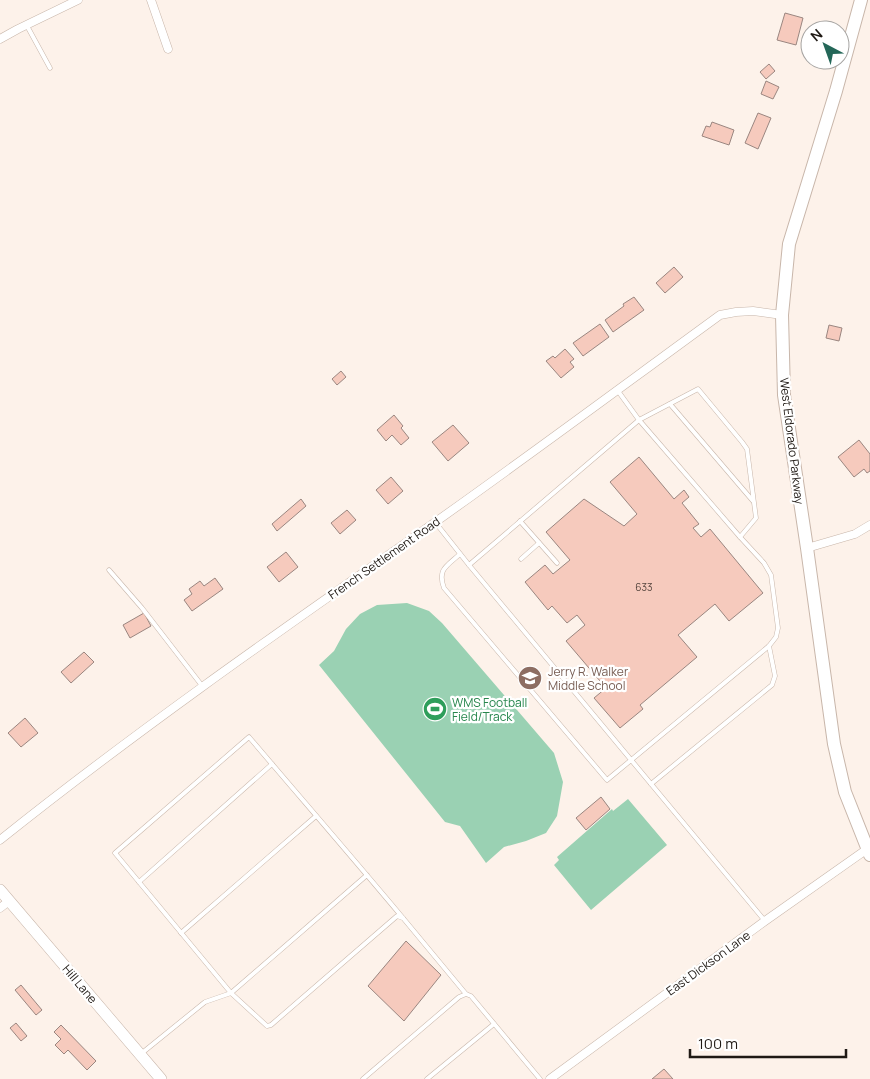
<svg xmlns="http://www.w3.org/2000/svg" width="870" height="1079" viewBox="0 0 870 1079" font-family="Manrope,sans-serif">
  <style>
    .green { fill: #9ad1b3 }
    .building { fill: #f6cabd; stroke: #9a8680 }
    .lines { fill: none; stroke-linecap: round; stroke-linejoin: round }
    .lane-casing { stroke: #c8b6aa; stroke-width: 5 }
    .street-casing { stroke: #c8b6aa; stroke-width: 9 }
    .secondary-casing { stroke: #c8b6aa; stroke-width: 12 }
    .primary-casing { stroke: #c8b6aa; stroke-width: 14 }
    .lane { stroke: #fff; stroke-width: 4 }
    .street { stroke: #fff; stroke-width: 8 }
    .secondary { stroke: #fff; stroke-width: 11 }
    .primary { stroke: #fff; stroke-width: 12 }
    .labels { text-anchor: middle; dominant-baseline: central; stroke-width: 4.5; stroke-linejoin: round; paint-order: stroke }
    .number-label { font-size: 10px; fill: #55453e }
    .street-label { font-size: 12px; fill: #1f1914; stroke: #fff }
    .education-label { font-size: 12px; fill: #785e54; stroke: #fff; text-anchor: start }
    .leisure-label { font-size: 12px; fill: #27864d; stroke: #fff; text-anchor: start }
  </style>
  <rect width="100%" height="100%" fill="#fdf2ea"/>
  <g class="green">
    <polygon points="407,603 429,611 442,623 554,753 563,782 557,816 546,833 526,841 504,847 486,863 460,826 445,822 319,665 334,651 346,629 360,614 377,605"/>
    <polygon points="628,799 667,845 591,910 554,865 559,860 557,857 612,809 613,811"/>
  </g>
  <g class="building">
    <polygon points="785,13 803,18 796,45 777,40"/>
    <polygon points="769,64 775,71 766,79 760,72"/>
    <polygon points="766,81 779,87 773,99 761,94"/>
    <polygon points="758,113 771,118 758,149 745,143"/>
    <polygon points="712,122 734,130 729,145 702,136 706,126 710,127"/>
    <polygon points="674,267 683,277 665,293 656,283"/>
    <polygon points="634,297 644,310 613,332 605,320 624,306 623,304"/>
    <polygon points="600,324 609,337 583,356 573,343"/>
    <polygon points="829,325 842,328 839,341 826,338"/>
    <polygon points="565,349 574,359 570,362 574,367 561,378 546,361 553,356 555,358"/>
    <polygon points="341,371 346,377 337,385 332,379"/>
    <polygon points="394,415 403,426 401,428 409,438 401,445 392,435 386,441 377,430"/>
    <polygon points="453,425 469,443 448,461 432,442"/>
    <polygon points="859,440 870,454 870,471 867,473 864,469 854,477 838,457"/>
    <polygon points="639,457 674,499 684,490 689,497 682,503 699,524 693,528 701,537 710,529 763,593 729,621 715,604 678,635 697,657 640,705 643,709 620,728 594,698 606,688 566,641 585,625 577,615 567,623 552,606 548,610 525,582 545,565 553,574 570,560 546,532 584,499 624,526 637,514 610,482"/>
    <polygon points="391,477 403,491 388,504 376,490"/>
    <polygon points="301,499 306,506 277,531 272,524"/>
    <polygon points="347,510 356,520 340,534 331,523"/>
    <polygon points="286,552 298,567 279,582 267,567"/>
    <polygon points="215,578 223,589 192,611 184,600 192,594 189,589 200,581 204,586"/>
    <polygon points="144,613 151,626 130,638 123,625"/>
    <polygon points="84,652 94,662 71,683 61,672"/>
    <polygon points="25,718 38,733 21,747 8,733"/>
    <polygon points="601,797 610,809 586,830 576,818"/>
    <polygon points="406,941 441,975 404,1021 368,986"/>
    <polygon points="21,985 42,1010 36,1015 15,990"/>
    <polygon points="16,1023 27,1036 21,1041 10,1028"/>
    <polygon points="61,1025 96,1061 87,1070 68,1050 64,1054 55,1045 61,1039 54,1032"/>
    <polygon points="664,1069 673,1079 652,1079"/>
  </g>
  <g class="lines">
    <g class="lane-casing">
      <g id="lane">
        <polyline points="26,24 50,68"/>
        <polyline points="618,391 639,420 740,537"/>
        <polyline points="670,404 753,501"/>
        <polyline points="520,521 557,563"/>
        <polyline points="435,522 469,565"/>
        <path d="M460,554C447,566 437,569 444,588L607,780L769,646L776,637L778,628L771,575L764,563L740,537L756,518L747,449L742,442L698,389L639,420L469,565L765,921"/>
        <polyline points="521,559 539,543"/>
        <polyline points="109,570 142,608 203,687"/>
        <polyline points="651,784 772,685 775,676 769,646"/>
        <path d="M367,875L231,993L115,853L249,737C300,797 352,857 403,918"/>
        <polyline points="139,882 272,764"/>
        <polyline points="181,933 316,816"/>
        <polyline points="142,1053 205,1002 231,993 267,1026 271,1025 397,916 403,918 466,994"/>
        <polyline points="363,1079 459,997 466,994 471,996 540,1079"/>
        <polyline points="427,1079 494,1024"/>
      </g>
    </g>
    <g class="street-casing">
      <g id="street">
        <polyline points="151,0 168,49"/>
        <polyline points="0,39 18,29 78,0"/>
        <polyline points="807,548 855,534 870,525"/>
        <path d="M0,840C140,728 287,626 434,523C530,455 624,385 720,315L736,312L753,311L782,315"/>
        <polyline points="0,908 9,901"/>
        <polyline points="550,1079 765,921 870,847"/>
      </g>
    </g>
    <g class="secondary-casing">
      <polyline id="secondary" points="0,890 161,1079"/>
    </g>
    <g class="primary-casing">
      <polyline id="primary" points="861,0 836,91 789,244 782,315 784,395 807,548 834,744 845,792 870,855"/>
    </g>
    <use href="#lane" class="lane"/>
    <use href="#street" class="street"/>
    <use href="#secondary" class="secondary"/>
    <use href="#primary" class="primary"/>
  </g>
  <defs>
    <g id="school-disc" transform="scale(1.25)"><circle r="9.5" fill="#8d6e63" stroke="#fff"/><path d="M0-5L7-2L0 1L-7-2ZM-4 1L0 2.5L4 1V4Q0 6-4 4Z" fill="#fff"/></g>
    <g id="stadium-disc" transform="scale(1.25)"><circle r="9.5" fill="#2e9e5b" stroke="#fff"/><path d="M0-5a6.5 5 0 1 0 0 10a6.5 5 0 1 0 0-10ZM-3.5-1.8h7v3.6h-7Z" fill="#fff"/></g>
  </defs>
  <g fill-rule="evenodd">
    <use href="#school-disc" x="530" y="678"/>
    <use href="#stadium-disc" x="435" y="709"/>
  </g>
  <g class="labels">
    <g class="number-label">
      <text x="644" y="587">633</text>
    </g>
    <g class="street-label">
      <text transform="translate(792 441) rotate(83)">West Eldorado Parkway</text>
      <text transform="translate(384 558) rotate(-35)">French Settlement Road</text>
      <text transform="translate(708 963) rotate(-36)">East Dickson Lane</text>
      <text transform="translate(80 984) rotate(50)">Hill Lane</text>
    </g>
    <g class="education-label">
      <text x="548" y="671">Jerry R. Walker<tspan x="548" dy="14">Middle School</tspan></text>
    </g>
    <g class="leisure-label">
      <text x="452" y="702">WMS Football<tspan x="452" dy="14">Field/Track</tspan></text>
    </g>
  </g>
  <g transform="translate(825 45) rotate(319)"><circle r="24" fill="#ffffff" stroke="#a5a3a1"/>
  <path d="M0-4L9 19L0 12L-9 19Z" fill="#246758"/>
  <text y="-8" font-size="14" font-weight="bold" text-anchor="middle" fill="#1f1914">N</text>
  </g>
  <path d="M690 1049v8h156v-8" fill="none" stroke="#1f1914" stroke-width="2.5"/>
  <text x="698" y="1049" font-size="15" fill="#1f1914" stroke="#ffffff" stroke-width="4" paint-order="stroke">100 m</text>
</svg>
